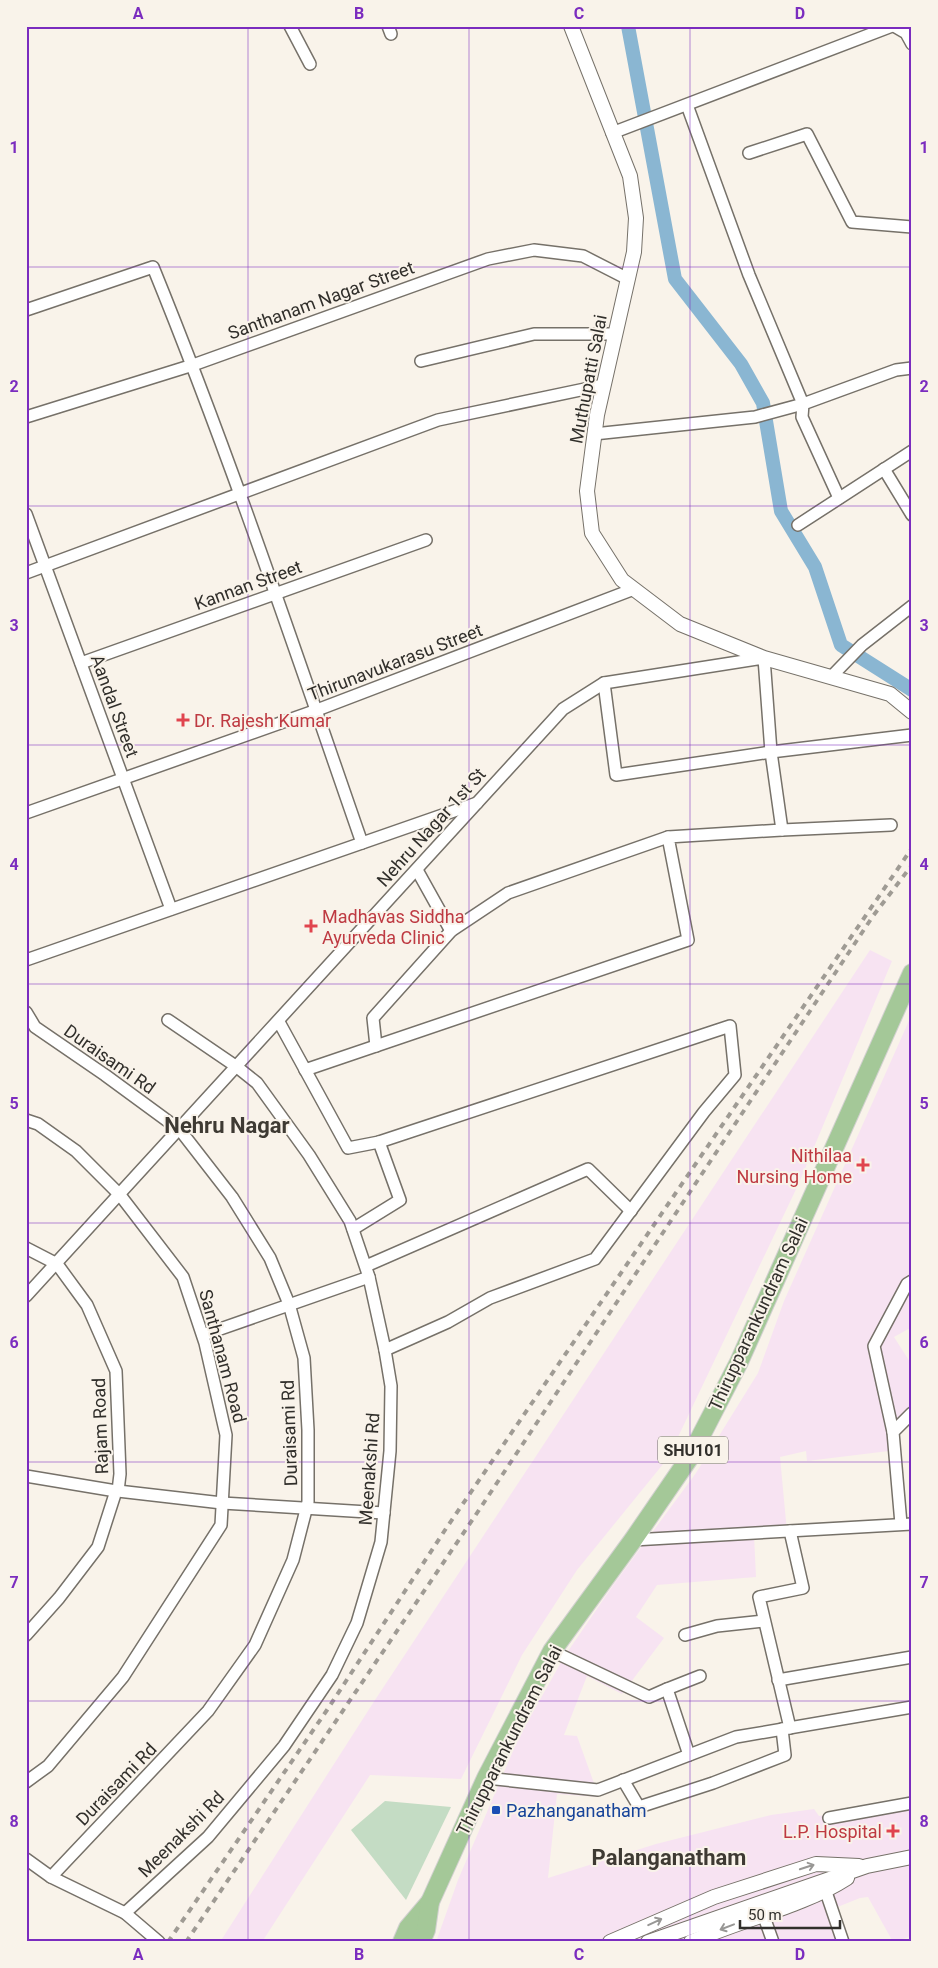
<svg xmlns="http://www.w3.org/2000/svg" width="938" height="1968" viewBox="0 0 938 1968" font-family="Roboto,sans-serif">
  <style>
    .commercial { fill: #f7e3f2 }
    .green { fill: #c4dcc4 }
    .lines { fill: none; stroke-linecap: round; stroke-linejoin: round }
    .canal { stroke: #8ab6d2; stroke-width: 14 }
    .minor-casing { stroke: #767169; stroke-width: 14 }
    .tertiary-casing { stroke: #767169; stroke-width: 16 }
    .primary-casing { stroke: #d2d1d0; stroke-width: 20 }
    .minor { stroke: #fff; stroke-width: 11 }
    .tertiary { stroke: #fff; stroke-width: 14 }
    .primary { stroke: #a4c898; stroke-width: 18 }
    .rail { stroke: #9f9b94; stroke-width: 4; stroke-dasharray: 6 6; stroke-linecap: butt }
    .oneway { stroke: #989795 }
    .grid { fill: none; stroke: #7b2cbf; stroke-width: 1; stroke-opacity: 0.55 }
    .health-dot { fill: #e0444e; stroke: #f9f3ea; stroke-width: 2 }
    .transit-dot { fill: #1a4fb4; stroke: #f9f3ea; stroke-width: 2 }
    .labels { text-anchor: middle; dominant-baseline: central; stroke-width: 4; stroke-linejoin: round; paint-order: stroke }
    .shield { fill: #f9f3ea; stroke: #6d6a64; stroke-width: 1 }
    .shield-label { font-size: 16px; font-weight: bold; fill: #312f2b }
    .street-label { font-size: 18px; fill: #312f2b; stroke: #f9f3ea }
    .health-label { font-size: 18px; fill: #be3a42; stroke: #f9f3ea; text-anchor: start }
    .transit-label { font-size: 18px; fill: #164399; stroke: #f9f3ea; text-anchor: start }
    .district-label { font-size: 22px; font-weight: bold; fill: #3e3a33; stroke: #f9f3ea }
    .neatline { fill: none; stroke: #7b2cbf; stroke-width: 2 }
    .grid-label { font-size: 16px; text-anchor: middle; font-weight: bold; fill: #7b2cbf }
  </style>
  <rect width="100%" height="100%" fill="#f9f3ea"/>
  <g class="commercial">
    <polygon points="870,950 892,961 799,1183 668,1458 577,1570 522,1655 461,1779 370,1775 262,1942 220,1942 375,1700"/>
    <polygon points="912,1014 912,1327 894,1337 910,1362 912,1361 912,1412 896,1427 897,1450 807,1461 806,1451 780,1457 787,1532 754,1535 756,1577 657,1585 636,1617 664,1638 622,1694 587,1676 564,1735 577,1736 599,1797 557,1794 548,1878 656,1844 771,1815 814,1809 819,1816 912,1803 912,1936 893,1942 868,1897 860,1898 835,1908 845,1942 436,1942 458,1880 519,1737 564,1657 614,1584 696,1473 758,1373 784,1301"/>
  </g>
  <polygon class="green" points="385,1801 451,1807 406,1900 351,1830"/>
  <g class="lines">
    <polyline class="canal" points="628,26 675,279 741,364 763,403 781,511 815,567 841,645 912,690"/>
    <g class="minor-casing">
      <g id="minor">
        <polyline points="290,26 310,64"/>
        <polyline points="388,26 391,34"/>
        <polyline points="894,26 906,33 912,44"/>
        <polyline points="612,133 892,26"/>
        <polyline points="749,153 807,134 852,222 912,227"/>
        <path d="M26,310L153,267C230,456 295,650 362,843"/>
        <polyline points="421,361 534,334 615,334"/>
        <polyline points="26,417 193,365 488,259 534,250 583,256 628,279"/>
        <polyline points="594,434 755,417 803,404 749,275 687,105"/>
        <polyline points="884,469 912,515"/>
        <polyline points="839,498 802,417 803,404 896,370 912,368"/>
        <polyline points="26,514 171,909"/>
        <polyline points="798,525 912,451"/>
        <polyline points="26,573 438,420 604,385"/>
        <polyline points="81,663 426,540"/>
        <polyline points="831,677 862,645 912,606"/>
        <polyline points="604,683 616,775 771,752 912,735"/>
        <polyline points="26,813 317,710 634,589"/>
        <polyline points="782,830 891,825"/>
        <polyline points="417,870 451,931"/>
        <polyline points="26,960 477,803"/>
        <polyline points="26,1012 35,1027 105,1075 180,1130 232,1197 270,1258 289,1304 304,1358 308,1430 308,1502 293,1560 255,1645 208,1711 51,1877"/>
        <polyline points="279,1022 348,1148 379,1142"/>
        <polyline points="376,1046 373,1018 451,931 508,893 668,837"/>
        <polyline points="26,1120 38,1124 76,1151 120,1195 183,1277 205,1343 226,1435 221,1525 123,1677 48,1766 26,1782"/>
        <polyline points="353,1229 400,1200 379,1142 730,1026 735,1075 704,1112 595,1259 490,1298 448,1322 385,1350"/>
        <polyline points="26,1248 57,1264 87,1305 116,1371 120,1474 118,1491 116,1491 98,1547 59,1598 26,1635"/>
        <polyline points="366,1266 588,1169 631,1211"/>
        <polyline points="26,1296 563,709 604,683 764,658 771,752 782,830 668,837 688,940 305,1070"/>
        <polyline points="203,1335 369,1277"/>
        <polyline points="893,1432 874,1346 907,1284 912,1281"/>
        <polyline points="26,1476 116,1491"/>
        <polyline points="118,1491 222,1503 384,1513"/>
        <polyline points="901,1524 893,1432 912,1413"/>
        <polyline points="633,1540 912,1524"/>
        <polyline points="685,1635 717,1626 764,1621"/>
        <polyline points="552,1651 649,1697 667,1689"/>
        <polyline points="778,1680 912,1657"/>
        <polyline points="790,1728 759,1597 803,1588 790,1531"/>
        <polyline points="689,1755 667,1689 700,1676"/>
        <polyline points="486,1778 598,1790 736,1737 912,1707"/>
        <polyline points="623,1780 639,1807 713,1783 785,1755 782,1729"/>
        <polyline points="829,1818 912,1803"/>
        <polyline points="26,1859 51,1877 125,1913 159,1942"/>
        <polyline points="826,1892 843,1942"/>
        <polyline points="125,1913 208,1837 284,1746 332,1675 357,1623 381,1542 390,1451 391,1386 385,1350 369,1277 350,1221 309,1155 257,1083 237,1067 168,1020"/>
        <polyline points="763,1914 773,1942"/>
      </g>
    </g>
    <g class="tertiary-casing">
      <g id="tertiary">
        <polyline points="571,26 630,176 636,218 634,252 597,415 587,491 592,533 622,580 680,624 764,658 890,694 912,712"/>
        <polyline points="610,1942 714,1897 816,1864 859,1866"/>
        <polyline points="648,1942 867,1866 912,1857"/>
        <path d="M691,1942C742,1919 802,1907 847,1878"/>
      </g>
    </g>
    <g class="primary-casing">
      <g id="primary">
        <polyline points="402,1942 408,1928 430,1902"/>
        <polyline points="421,1942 426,1930 430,1902 486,1778 552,1651 633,1540 690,1457 739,1362 912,973"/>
      </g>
    </g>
    <use href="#minor" class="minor"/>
    <use href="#tertiary" class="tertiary"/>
    <use href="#primary" class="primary"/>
    <g class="rail">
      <polyline points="168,1942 327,1710 447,1527 912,848"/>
      <polyline points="186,1942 475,1516 873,916 912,865"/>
    </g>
  </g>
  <defs><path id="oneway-shaft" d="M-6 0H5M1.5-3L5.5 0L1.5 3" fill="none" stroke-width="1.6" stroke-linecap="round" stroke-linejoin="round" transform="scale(1.25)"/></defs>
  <g class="oneway">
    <use href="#oneway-shaft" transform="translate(807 1867) rotate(-18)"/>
    <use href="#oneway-shaft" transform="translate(655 1922) rotate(-25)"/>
    <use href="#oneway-shaft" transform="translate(727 1927) rotate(159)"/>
  </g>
  <path class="grid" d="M248,26V1942M469,26V1942M690,26V1942M26,267H912M26,506H912M26,745H912M26,984H912M26,1223H912M26,1462H912M26,1701H912"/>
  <g class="health-dot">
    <path d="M180.5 712.5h5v5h5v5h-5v5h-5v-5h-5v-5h5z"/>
    <path d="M308.5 918.5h5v5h5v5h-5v5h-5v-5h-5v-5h5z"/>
    <path d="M860.5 1157.5h5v5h5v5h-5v5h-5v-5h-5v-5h5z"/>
    <path d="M890.5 1823.5h5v5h5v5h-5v5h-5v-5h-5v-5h5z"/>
  </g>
  <rect class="transit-dot" x="491" y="1805" width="10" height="10" rx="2.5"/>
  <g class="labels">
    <rect class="shield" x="658" y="1436.5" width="70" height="27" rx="4"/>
    <g class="shield-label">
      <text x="693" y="1450">SHU101</text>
    </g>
    <g class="street-label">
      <text transform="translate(321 300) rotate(-20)">Santhanam Nagar Street</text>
      <text transform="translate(588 379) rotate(-79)">Muthupatti Salai</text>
      <text transform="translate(248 585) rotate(-20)">Kannan Street</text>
      <text transform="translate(395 662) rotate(-21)">Thirunavukarasu Street</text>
      <text transform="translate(115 706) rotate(70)">Aandal Street</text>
      <text transform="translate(431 827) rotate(-48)">Nehru Nagar 1st St</text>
      <text transform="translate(110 1059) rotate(35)">Duraisami Rd</text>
      <text transform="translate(758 1314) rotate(-65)">Thirupparankundram Salai</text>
      <text transform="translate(223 1356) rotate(75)">Santhanam Road</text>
      <text transform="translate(100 1426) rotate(-92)">Rajam Road</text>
      <text transform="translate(289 1433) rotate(-92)">Duraisami Rd</text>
      <text transform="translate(369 1469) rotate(-86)">Meenakshi Rd</text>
      <text transform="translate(509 1740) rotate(-63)">Thirupparankundram Salai</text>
      <text transform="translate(116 1784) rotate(-46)">Duraisami Rd</text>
      <text transform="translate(181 1834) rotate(-45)">Meenakshi Rd</text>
    </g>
    <g class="health-label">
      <text x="194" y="720">Dr. Rajesh Kumar</text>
      <text x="322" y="916">Madhavas Siddha<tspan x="322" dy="21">Ayurveda Clinic</tspan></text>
      <text x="852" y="1155" text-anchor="end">Nithilaa<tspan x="852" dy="21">Nursing Home</tspan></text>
      <text x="882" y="1831" text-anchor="end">L.P. Hospital</text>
    </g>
    <g class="transit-label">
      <text x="506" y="1810">Pazhanganatham</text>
    </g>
    <g class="district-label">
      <text x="227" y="1125">Nehru Nagar</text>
      <text x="669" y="1857">Palanganatham</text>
    </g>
  </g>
  <rect width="938" height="1968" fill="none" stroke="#f9f3ea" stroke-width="55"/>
  <path d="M740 1920v8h100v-8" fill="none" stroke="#312f2b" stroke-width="2.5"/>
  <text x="748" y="1920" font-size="15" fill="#312f2b" stroke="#f9f3ea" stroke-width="4" paint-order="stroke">50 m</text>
  <rect x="28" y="28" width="882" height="1912" class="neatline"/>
  <g class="grid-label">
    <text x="138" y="19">A</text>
    <text x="359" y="19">B</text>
    <text x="579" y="19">C</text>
    <text x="800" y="19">D</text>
    <text x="14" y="153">1</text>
    <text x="924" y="153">1</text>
    <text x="14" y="392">2</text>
    <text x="924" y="392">2</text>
    <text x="14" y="631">3</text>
    <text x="924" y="631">3</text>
    <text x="14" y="870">4</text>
    <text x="924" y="870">4</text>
    <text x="14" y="1109">5</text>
    <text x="924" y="1109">5</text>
    <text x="14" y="1348">6</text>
    <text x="924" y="1348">6</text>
    <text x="14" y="1588">7</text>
    <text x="924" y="1588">7</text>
    <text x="14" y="1827">8</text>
    <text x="924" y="1827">8</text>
    <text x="138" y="1960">A</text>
    <text x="359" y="1960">B</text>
    <text x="579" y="1960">C</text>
    <text x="800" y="1960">D</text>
  </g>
</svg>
